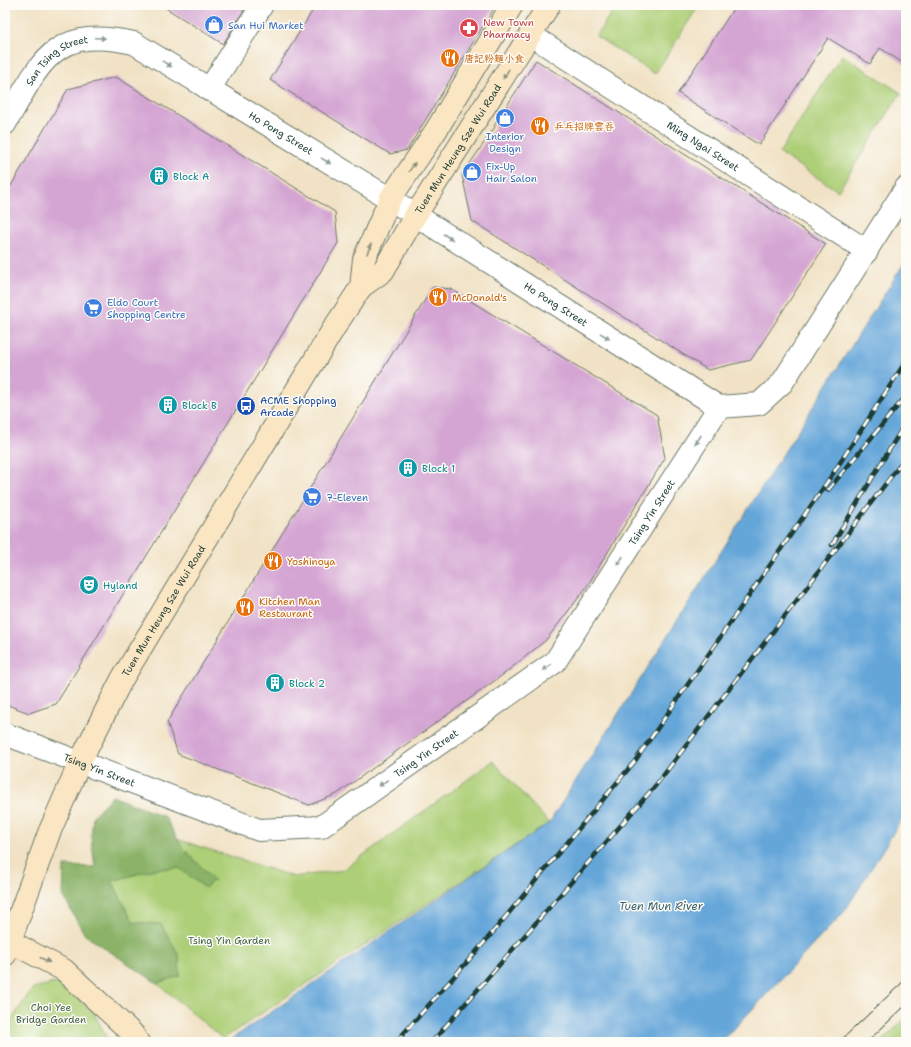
<svg xmlns="http://www.w3.org/2000/svg" width="911" height="1047" viewBox="0 0 911 1047" font-family="'Shantell Sans','LXGW WenKai TC',sans-serif">
  <style>
    .green { fill: #adcf77; stroke: #668656 }
    .forest { fill: #8ab268; stroke: #54784e }
    .water { fill: #65a6d9; stroke: #427286 }
    .building { fill: #d4a5d3 }
    .lines { fill: none; stroke-linecap: round; stroke-linejoin: round }
    .street-casing { stroke: #687767; stroke-width: 24 }
    .secondary-casing { stroke: #687767; stroke-width: 24 }
    .street { stroke: #fff; stroke-width: 22 }
    .secondary { stroke: #fbe6c4; stroke-width: 22 }
    .tram { stroke: #1f3d34; stroke-width: 1 }
    .rail-casing { stroke: #1f3d34; stroke-width: 4.5 }
    .rail { stroke: #fdfcf7; stroke-width: 3; stroke-dasharray: 9; stroke-linecap: butt }
    .oneway { fill: #8f9e9a }
    .oneway2 { fill: #8d927c }
    .labels { text-anchor: middle; dominant-baseline: central; stroke-width: 3; stroke-linejoin: round; paint-order: stroke }
    .health-label { font-size: 10px; fill: #be3a42; stroke: #fdfcf7; text-anchor: start }
    .shop-label { font-size: 10px; fill: #366cbe; stroke: #fdfcf7; text-anchor: start }
    .food-label { font-size: 10px; fill: #c56008; stroke: #fdfcf7; text-anchor: start }
    .street-label { font-size: 10px; fill: #1f3d34; stroke: #fdfcf7 }
    .culture-label { font-size: 10px; fill: #0d838f; stroke: #fdfcf7; text-anchor: start }
    .transit-label { font-size: 10px; fill: #164399; stroke: #fdfcf7; text-anchor: start }
    .park-label { font-size: 10px; fill: #426245; stroke: #fdfcf7 }
    .water-label { font-size: 11px; font-style: italic; fill: #38626e; stroke: #fdfcf7 }
  </style>
  <rect width="100%" height="100%" fill="#fdfcf7"/>
  <filter id="ink" filterUnits="userSpaceOnUse"><feTurbulence type="fractalNoise" baseFrequency=".025" numOctaves="2"/><feDisplacementMap in="SourceGraphic" scale="8" xChannelSelector="R" yChannelSelector="G"/><feConvolveMatrix kernelMatrix="1 2 1 2 8 2 1 2 1" color-interpolation-filters="sRGB"/></filter>
  <filter id="wash" filterUnits="userSpaceOnUse"><feTurbulence type="fractalNoise" baseFrequency=".012" numOctaves="4" result="noise"/><feDisplacementMap in="SourceGraphic" scale="16" xChannelSelector="R" yChannelSelector="G"/><feGaussianBlur stdDeviation="0.9" result="paint"/><feColorMatrix in="noise" values="0 0 0 0 0 0 0 0 0 0 0 0 0 0 0 0 0 1.4 0 .05"/><feComposite in="paint" operator="in"/></filter>
  <g filter="url(#wash)">
    <rect width="100%" height="100%" fill="#f1e2c5"/>
    <g class="green">
      <polygon points="616,5 699,5 655,74 596,36"/>
      <polygon points="842,55 901,93 838,191 779,153"/>
      <polygon points="493,761 549,823 223,1039 157,983 96,887 164,835 294,877 343,870"/>
      <polygon points="53,983 63,985 94,1013 109,1042 5,1042 5,1025 8,1025 32,989"/>
      <polygon points="906,1018 906,1042 881,1042"/>
    </g>
    <polygon class="forest" points="112,796 165,817 182,847 214,880 205,888 179,868 155,869 112,881 133,922 161,924 179,955 180,976 157,983 85,935 63,896 64,866 95,867 91,837 93,816"/>
    <polygon class="water" points="906,260 906,812 845,911 731,1032 718,1042 227,1042 549,823"/>
    <g id="blocks">
      <g class="building">
        <polygon points="161,5 247,5 223,44"/>
        <polygon points="316,5 496,5 407,150 390,154 270,80"/>
        <polygon points="736,5 906,5 906,65 880,48 870,64 828,38 759,145 678,93"/>
        <polygon points="536,60 826,244 751,360 708,370 472,221 462,175 495,127 494,126"/>
        <polygon points="116,77 335,212 338,243 56,704 29,713 5,704 5,196 68,89"/>
        <polygon points="433,287 451,289 657,415 665,458 586,588 546,640 504,674 337,794 309,805 178,754 167,722"/>
      </g>
    </g>
  </g>
  <g filter="url(#ink)">
    <use href="#blocks" fill-opacity="0" stroke="#687767" stroke-width="1"/>
    <g class="lines">
      <g class="street-casing">
        <g id="street">
          <path id="s1" d="M540,41L867,251"/>
          <polyline points="209,90 262,5"/>
          <path id="s2" d="M5,124C41,62 52,25 134,43L390,199L719,407L759,404L782,383L906,188"/>
          <path id="s3" d="M5,734L259,830L321,827L555,662L719,407"/>
        </g>
      </g>
      <g class="secondary-casing">
        <g id="secondary">
          <polyline points="361,287 364,259 390,199 435,132 512,5"/>
          <polyline points="11,942 64,970 132,1033 138,1042"/>
          <path id="s4" d="M5,955L49,833L80,762L122,679L334,328L361,287L383,271L415,216L549,5"/>
        </g>
      </g>
      <use href="#street" class="street"/>
      <use href="#secondary" class="secondary"/>
      <g class="tram">
        <polyline points="839,1042 906,979"/>
        <polyline points="867,1042 906,1005"/>
      </g>
      <g class="rail-casing">
        <g id="rail">
          <polyline points="828,490 906,396"/>
          <polyline points="832,545 906,422"/>
          <polyline points="396,1042 483,944 635,761 832,475 906,361"/>
          <polyline points="432,1042 656,785 906,457"/>
        </g>
      </g>
      <use href="#rail" class="rail"/>
    </g>
    <defs><path id="oneway-solid" d="M-6-.8H1V-3.2L6.5 0L1 3.2V.8H-6Z"/></defs>
    <g class="oneway">
      <use href="#oneway-solid" transform="translate(100 38) rotate(2)"/>
      <use href="#oneway-solid" transform="translate(167 64) rotate(31)"/>
      <use href="#oneway-solid" transform="translate(326 161) rotate(31)"/>
      <use href="#oneway-solid" transform="translate(448 237) rotate(33)"/>
      <use href="#oneway-solid" transform="translate(605 336) rotate(32)"/>
      <use href="#oneway-solid" transform="translate(698 440) rotate(123)"/>
      <use href="#oneway-solid" transform="translate(620 561) rotate(123)"/>
      <use href="#oneway-solid" transform="translate(547 667) rotate(145)"/>
      <use href="#oneway-solid" transform="translate(383 783) rotate(145)"/>
    </g>
    <g class="oneway2">
      <use href="#oneway-solid" transform="translate(506 74) rotate(122)"/>
      <use href="#oneway-solid" transform="translate(412 167) rotate(-56)"/>
      <use href="#oneway-solid" transform="translate(369 249) rotate(-67)"/>
      <use href="#oneway-solid" transform="translate(45 960) rotate(28)"/>
    </g>
  </g>
  <defs>
    <g id="shop-disc" transform="scale(1)"><circle r="9.5" fill="#3f7fe0" stroke="#fdfcf7"/><path d="M-5-2.5h2.3a2.7 3.5 0 0 1 5.4 0H5L5.5 6h-11ZM-1.5-2.5h3a1.5 2.3 0 0 0-3 0Z" fill="#fff"/></g>
    <g id="pharmacy-disc" transform="scale(1)"><circle r="9.5" fill="#e0444e" stroke="#fdfcf7"/><path d="M-2-6h4v4h4v4h-4v4h-4v-4h-4v-4h4Z" fill="#fff"/></g>
    <g id="restaurant-disc" transform="scale(1)"><circle r="9.5" fill="#e8710a" stroke="#fdfcf7"/><path d="M-5-6h1v4h1v-4h1v4h1v-4h1v5L-1.5 .5V6h-2V.5L-5-1ZM5-6V6H3V1.5H1.5Q1.5-4 5-6Z" fill="#fff"/></g>
    <g id="building-disc" transform="scale(1)"><circle r="9.5" fill="#0f9aa8" stroke="#fdfcf7"/><path d="M-4-6H4V6H1V3H-1V6H-4ZM-2.5-4.3h1.7v1.8h-1.7ZM.8-4.3h1.7v1.8H.8ZM-2.5-1h1.7V.8h-1.7ZM.8-1h1.7V.8H.8Z" fill="#fff"/></g>
    <g id="supermarket-disc" transform="scale(1)"><circle r="9.5" fill="#3f7fe0" stroke="#fdfcf7"/><path d="M-6-5.5h2.5l.6 2H6L4.5 2H-2.5L-4.4-4H-6ZM-1.5 3.2a1.3 1.3 0 1 0 .1 0ZM3 3.2a1.3 1.3 0 1 0 .1 0Z" fill="#fff"/></g>
    <g id="bus-disc" transform="scale(1)"><circle r="9.5" fill="#1a4fb4" stroke="#fdfcf7"/><path d="M-5-6H5V4H4V6H2V4H-2V6H-4V4H-5ZM-3.5-4V0h7V-4ZM-3.5 1.2v1.5H-2V1.2ZM2 1.2v1.5H3.5V1.2Z" fill="#fff"/></g>
    <g id="theatre-disc" transform="scale(1)"><circle r="9.5" fill="#0f9aa8" stroke="#fdfcf7"/><path d="M-5-5.5Q0-4 5-5.5V0Q5 5 0 6Q-5 5-5 0ZM-3.3-2.5H-1v1.5H-3.3ZM1-2.5H3.3v1.5H1ZM-2.8 1Q0 5.5 2.8 1Z" fill="#fff"/></g>
  </defs>
  <g fill-rule="evenodd">
    <use href="#shop-disc" x="214" y="25"/>
    <use href="#pharmacy-disc" x="469" y="28"/>
    <use href="#restaurant-disc" x="450" y="58"/>
    <use href="#shop-disc" x="505" y="118"/>
    <use href="#restaurant-disc" x="540" y="126"/>
    <use href="#shop-disc" x="472" y="172"/>
    <use href="#building-disc" x="159" y="176"/>
    <use href="#restaurant-disc" x="438" y="297"/>
    <use href="#supermarket-disc" x="93" y="308"/>
    <use href="#building-disc" x="168" y="405"/>
    <use href="#bus-disc" x="246" y="406"/>
    <use href="#building-disc" x="408" y="468"/>
    <use href="#supermarket-disc" x="312" y="497"/>
    <use href="#restaurant-disc" x="273" y="561"/>
    <use href="#theatre-disc" x="89" y="585"/>
    <use href="#restaurant-disc" x="245" y="607"/>
    <use href="#building-disc" x="275" y="683"/>
  </g>
  <g class="labels">
    <g class="health-label">
      <text x="483" y="22">New Town<tspan x="483" dy="12">Pharmacy</tspan></text>
    </g>
    <g class="shop-label">
      <text x="228" y="25">San Hui Market</text>
      <text x="505" y="136" text-anchor="middle">Interior<tspan x="505" dy="12">Design</tspan></text>
      <text x="486" y="166">Fix-Up<tspan x="486" dy="12">Hair Salon</tspan></text>
      <text x="107" y="302">Eldo Court<tspan x="107" dy="12">Shopping Centre</tspan></text>
      <text x="326" y="497">7-Eleven</text>
    </g>
    <g class="food-label">
      <text x="464" y="58">唐記粉麵小食</text>
      <text x="554" y="126">乒乓招牌雲吞</text>
      <text x="452" y="297">McDonald's</text>
      <text x="287" y="561">Yoshinoya</text>
      <text x="259" y="601">Kitchen Man<tspan x="259" dy="12">Restaurant</tspan></text>
    </g>
    <g class="street-label">
      <text stroke="none"><textPath href="#s2" startOffset="85">San Tsing Street</textPath></text>
      <text stroke="none"><textPath href="#s2" startOffset="343">Ho Pong Street</textPath></text>
      <text stroke="none"><textPath href="#s1" startOffset="194">Ming Ngai Street</textPath></text>
      <text stroke="none"><textPath href="#s4" startOffset="930">Tuen Mun Heung Sze Wui Road</textPath></text>
      <text stroke="none"><textPath href="#s2" startOffset="667">Ho Pong Street</textPath></text>
      <text stroke="none"><textPath href="#s3" startOffset="798">Tsing Yin Street</textPath></text>
      <text stroke="none"><textPath href="#s4" startOffset="380">Tuen Mun Heung Sze Wui Road</textPath></text>
      <text stroke="none"><textPath href="#s3" startOffset="462">Tsing Yin Street</textPath></text>
      <text stroke="none"><textPath href="#s3" startOffset="101">Tsing Yin Street</textPath></text>
    </g>
    <g class="culture-label">
      <text x="173" y="176">Block A</text>
      <text x="182" y="405">Block B</text>
      <text x="422" y="468">Block 1</text>
      <text x="103" y="585">Hyland</text>
      <text x="289" y="683">Block 2</text>
    </g>
    <g class="transit-label">
      <text x="260" y="400">ACME Shopping<tspan x="260" dy="12">Arcade</tspan></text>
    </g>
    <g class="park-label">
      <text x="229" y="940">Tsing Yin Garden</text>
      <text x="51" y="1007">Choi Yee<tspan x="51" dy="12">Bridge Garden</tspan></text>
    </g>
    <g class="water-label">
      <text x="661" y="906">Tuen Mun River</text>
    </g>
  </g>
  <rect width="911" height="1047" fill="none" stroke="#fdfcf7" stroke-width="20"/>
</svg>
